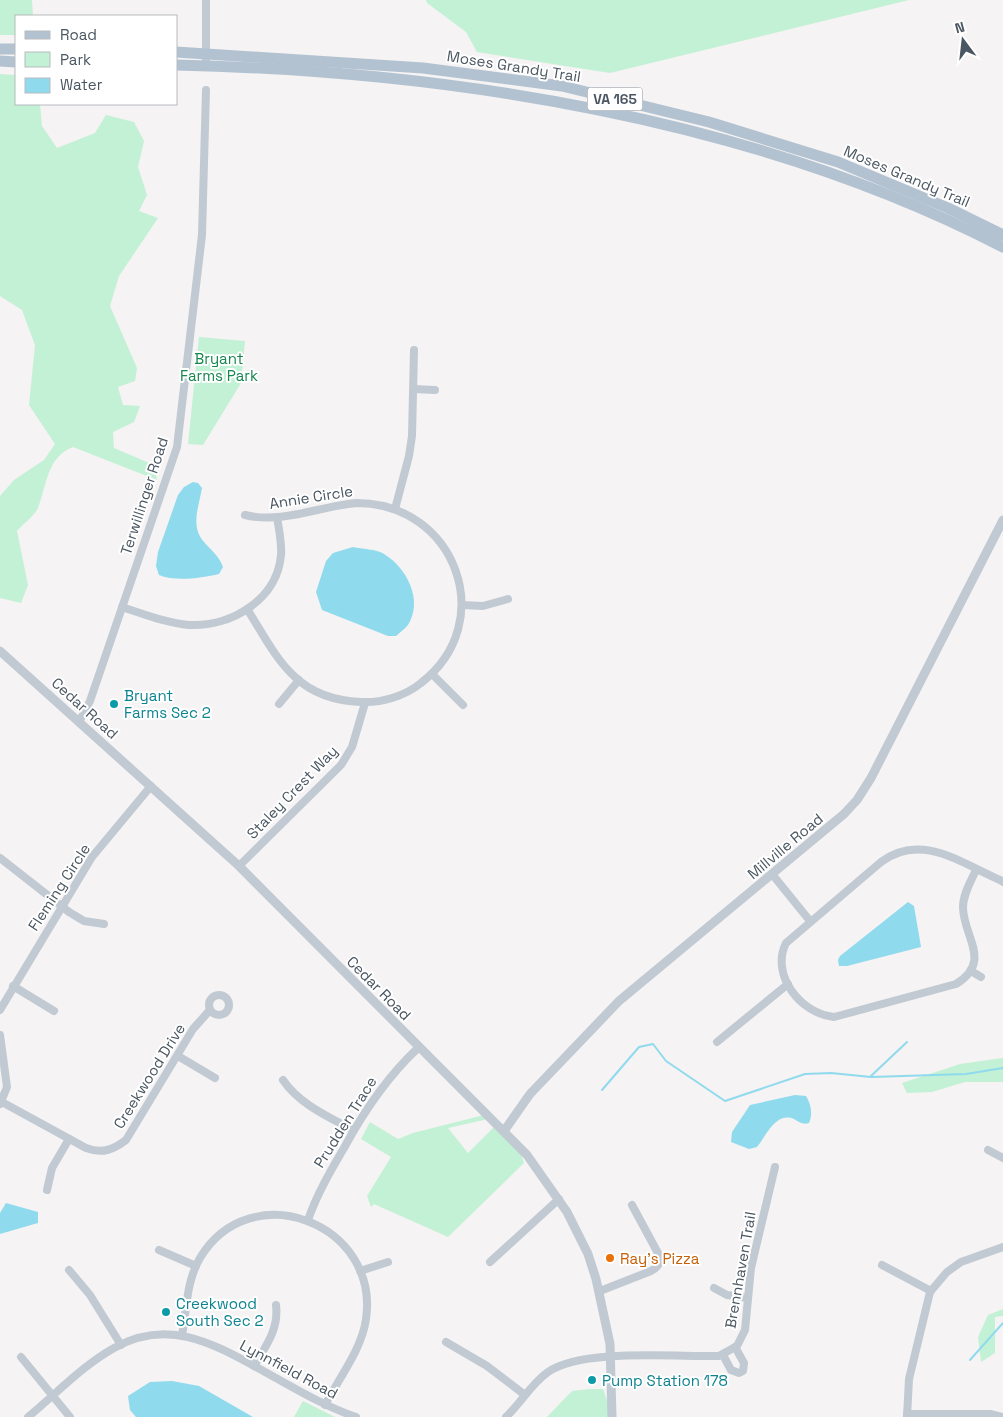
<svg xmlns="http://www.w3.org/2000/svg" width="1003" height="1417" viewBox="0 0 1003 1417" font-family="'Space Grotesk',sans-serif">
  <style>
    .green { fill: #c3f1d5 }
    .water { fill: #90daee }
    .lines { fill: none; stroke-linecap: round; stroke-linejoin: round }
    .stream { stroke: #90daee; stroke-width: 2 }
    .minor { stroke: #c1cad2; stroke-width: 8 }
    .tertiary { stroke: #c1cad2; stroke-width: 9 }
    .primary { stroke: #b3c2d1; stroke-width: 11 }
    .culture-dot { fill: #0f9aa8; stroke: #fff; stroke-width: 2 }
    .food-dot { fill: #e8710a; stroke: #fff; stroke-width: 2 }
    .labels { text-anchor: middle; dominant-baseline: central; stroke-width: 4; stroke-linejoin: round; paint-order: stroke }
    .shield { fill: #fff; stroke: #808990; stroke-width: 1 }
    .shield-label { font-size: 14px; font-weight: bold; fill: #4a5661 }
    .street-label { font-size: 15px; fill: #4a5661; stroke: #fff }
    .park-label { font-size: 15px; fill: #17864f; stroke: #fff }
    .culture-label { font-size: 15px; fill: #0d838f; stroke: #fff; text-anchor: start }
    .food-label { font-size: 15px; fill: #c56008; stroke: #fff; text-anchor: start }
  </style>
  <rect width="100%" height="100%" fill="#f5f3f3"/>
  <g class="green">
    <polygon points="0,0 32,0 33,16 16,16 16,35 0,35"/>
    <polygon points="426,0 909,0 610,73 477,52 466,32 427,3"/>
    <path d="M0,74L16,75V104H40L42,126L57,148L95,133L106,115L134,122L144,141L138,167L147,195L139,211L158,218L119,276L110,306L137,368L135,381L118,387L123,405L140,406L134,422L113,432L114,448L154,465L157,480L73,447C47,457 47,484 38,508C34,516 23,524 17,531L28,585L21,603L0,598V496L14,480L44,460L55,444L29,405L35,345L22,310L0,296Z"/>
    <polygon points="199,337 245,341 241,383 203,445 188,444"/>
    <polygon points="1003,1058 1003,1082 965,1082 932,1092 907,1093 902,1083 960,1064"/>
    <polygon points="484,1115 488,1119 448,1128 468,1153 495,1126 521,1154 524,1163 448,1237 374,1204 371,1207 367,1196 391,1157 361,1139 370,1122 398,1139 413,1133"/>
    <polygon points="1003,1309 1003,1316 995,1317 995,1353 981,1362 978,1337 988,1315"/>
    <polygon points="590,1389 603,1389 613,1417 547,1417 572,1391"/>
    <polygon points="303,1401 335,1417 294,1417"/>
  </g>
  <g class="water">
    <path d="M193,482L198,483L202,488C199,506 190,527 204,542C211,550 219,556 223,567L219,574C202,578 175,582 159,575L156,566L158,552L178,495L184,487Z"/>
    <path d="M353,547C362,549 376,549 384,554C406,567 424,600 408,625C405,629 400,632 396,636H388L322,610L316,592L326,561L333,553Z"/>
    <polygon points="908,902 914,906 921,947 847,966 839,966 838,960 840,956"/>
    <path d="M795,1095L806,1096C811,1104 813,1114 809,1123C803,1125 799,1122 794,1119C776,1111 766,1136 757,1147L749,1149L731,1142L732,1132L750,1105Z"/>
    <polygon points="6,1203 38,1212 38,1223 0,1234 0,1213"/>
    <polygon points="172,1381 199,1386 253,1417 136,1417 130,1410 128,1396 150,1382"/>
  </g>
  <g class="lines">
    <g class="stream">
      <polyline points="871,1076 907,1042"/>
      <polyline points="602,1090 639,1047 653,1044 666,1061 725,1101 805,1074 831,1073 871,1077 966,1074 1003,1068"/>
      <polyline points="970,1360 1003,1323"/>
    </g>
    <g class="minor">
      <polyline points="206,0 206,66"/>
      <polyline points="414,389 435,390"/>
      <polyline points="395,509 409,456 412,436 414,350"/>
      <path d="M245,515C282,524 320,506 357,503C455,503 500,622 421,683C405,696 382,703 361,702C337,701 313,694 295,677C275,659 262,632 247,609"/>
      <polyline points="462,605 483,606 508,599"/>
      <path d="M122,607C144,614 166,623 189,625C231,627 277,600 281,555C282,543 279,530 277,517"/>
      <polyline points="432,674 463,705"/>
      <polyline points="279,704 299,680"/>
      <polyline points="79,722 90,701 177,447 202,235 206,90"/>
      <polyline points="0,858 69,912 84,921 104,924"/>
      <polyline points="239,866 341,765 352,747 365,703"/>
      <path d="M976,870C971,881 963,894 963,907C963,937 993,961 956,984L834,1017C801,1014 770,975 786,943L881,862C921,832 961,863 1000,880L1003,882"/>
      <polyline points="772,874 810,921"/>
      <polyline points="971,971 981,977"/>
      <polyline points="13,986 54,1011"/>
      <circle cx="219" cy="1005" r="10"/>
      <polyline points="0,1010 92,857 151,786"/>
      <polyline points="0,1035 7,1087 0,1104"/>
      <polyline points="717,1042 788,984"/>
      <polyline points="178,1056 215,1078"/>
      <path d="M283,1080C299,1104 329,1117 353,1130"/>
      <path d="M0,1101L86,1148C102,1154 113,1150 126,1140L193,1029L210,1010"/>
      <polyline points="988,1150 1003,1158"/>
      <polyline points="47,1190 52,1168 69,1139"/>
      <path d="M308,1220C317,1194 330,1172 344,1148C364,1111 387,1077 418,1048"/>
      <polyline points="159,1250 196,1266"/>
      <polyline points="490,1262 559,1199"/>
      <polyline points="882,1265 931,1291"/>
      <polyline points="69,1270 90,1295 121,1345"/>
      <polyline points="360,1271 388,1262"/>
      <polyline points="714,1288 727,1295 748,1298"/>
      <path d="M600,1291L651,1271C659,1267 660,1263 659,1255L632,1205"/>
      <path d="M182,1335C187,1309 186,1282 200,1258C250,1174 380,1223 366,1319C362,1349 339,1378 325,1405"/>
      <polyline points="446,1342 487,1366 525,1395"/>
      <polyline points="723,1355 731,1370 739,1373 743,1371 744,1363 735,1347"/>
      <polyline points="21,1357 70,1417"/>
      <path d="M254,1366C266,1346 279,1329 276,1305"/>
      <polyline points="907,1414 990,1414 1003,1417"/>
      <path d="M28,1417C56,1394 82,1366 114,1348C171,1316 217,1346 267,1373C296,1389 324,1406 356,1417"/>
      <path d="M506,1417C521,1403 531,1384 548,1372C582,1348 676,1357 719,1356L737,1346L745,1330L751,1268L775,1167"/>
      <polyline points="907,1417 909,1379 930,1292 947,1272 961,1262 1003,1247"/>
    </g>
    <g class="tertiary">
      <polyline points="0,651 239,866 527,1155 567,1212 588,1254 596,1279 610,1344 612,1417"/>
      <polyline points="504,1131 530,1094 619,1001 844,814 857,800 871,778 1003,520"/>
    </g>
    <g class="primary">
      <polyline points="0,49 16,49"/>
      <polyline points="176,52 423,68 562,86 709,122 838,162 948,208 1003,235"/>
      <polyline points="0,61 16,62"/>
      <path d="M176,65C453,71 755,119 1003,247"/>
    </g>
  </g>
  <g class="culture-dot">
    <circle cx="114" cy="704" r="5"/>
    <circle cx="166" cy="1312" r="5"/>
    <circle cx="592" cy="1380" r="5"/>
  </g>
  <circle class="food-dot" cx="610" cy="1258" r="5"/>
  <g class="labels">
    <rect class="shield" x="587.5" y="87.5" width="55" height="23" rx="4"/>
    <g class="shield-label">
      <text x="615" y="99">VA 165</text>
    </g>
    <g class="street-label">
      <text transform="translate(514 66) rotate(9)">Moses Grandy Trail</text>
      <text transform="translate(907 176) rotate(23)">Moses Grandy Trail</text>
      <text transform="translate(144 496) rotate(-72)">Terwillinger Road</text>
      <text transform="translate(311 497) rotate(-9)">Annie Circle</text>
      <text transform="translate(85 708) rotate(42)">Cedar Road</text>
      <text transform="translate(292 792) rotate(-46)">Staley Crest Way</text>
      <text transform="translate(785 846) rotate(-40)">Millville Road</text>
      <text transform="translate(59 887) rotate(-57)">Fleming Circle</text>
      <text transform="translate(379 988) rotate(45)">Cedar Road</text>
      <text transform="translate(149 1076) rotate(-58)">Creekwood Drive</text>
      <text transform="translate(345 1122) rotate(-58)">Prudden Trace</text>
      <text transform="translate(740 1270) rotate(-80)">Brennhaven Trail</text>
      <text transform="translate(289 1369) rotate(28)">Lynnfield Road</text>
    </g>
    <g class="park-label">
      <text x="219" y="358">Bryant<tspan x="219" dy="17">Farms Park</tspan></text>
    </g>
    <g class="culture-label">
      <text x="124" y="695">Bryant<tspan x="124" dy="17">Farms Sec 2</tspan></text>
      <text x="176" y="1303">Creekwood<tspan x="176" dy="17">South Sec 2</tspan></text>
      <text x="602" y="1380">Pump Station 178</text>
    </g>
    <g class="food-label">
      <text x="620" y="1258">Ray's Pizza</text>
    </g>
  </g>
  <rect x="15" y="15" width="162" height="90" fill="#ffffff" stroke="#b7bbc0"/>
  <rect x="25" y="31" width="25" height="8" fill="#b3c2d1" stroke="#b7bbc0"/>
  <text x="60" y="40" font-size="15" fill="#4a5661">Road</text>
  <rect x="25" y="52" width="25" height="15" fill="#c3f1d5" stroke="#b7bbc0"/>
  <text x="60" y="65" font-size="15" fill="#4a5661">Park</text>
  <rect x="25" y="78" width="25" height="15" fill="#90daee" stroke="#b7bbc0"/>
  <text x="60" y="90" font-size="15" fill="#4a5661">Water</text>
  <g transform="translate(963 40) rotate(345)" stroke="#ffffff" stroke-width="4" paint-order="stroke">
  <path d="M0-4L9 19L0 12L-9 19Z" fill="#4a5661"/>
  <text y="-8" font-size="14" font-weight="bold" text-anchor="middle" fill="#4a5661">N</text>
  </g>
</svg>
